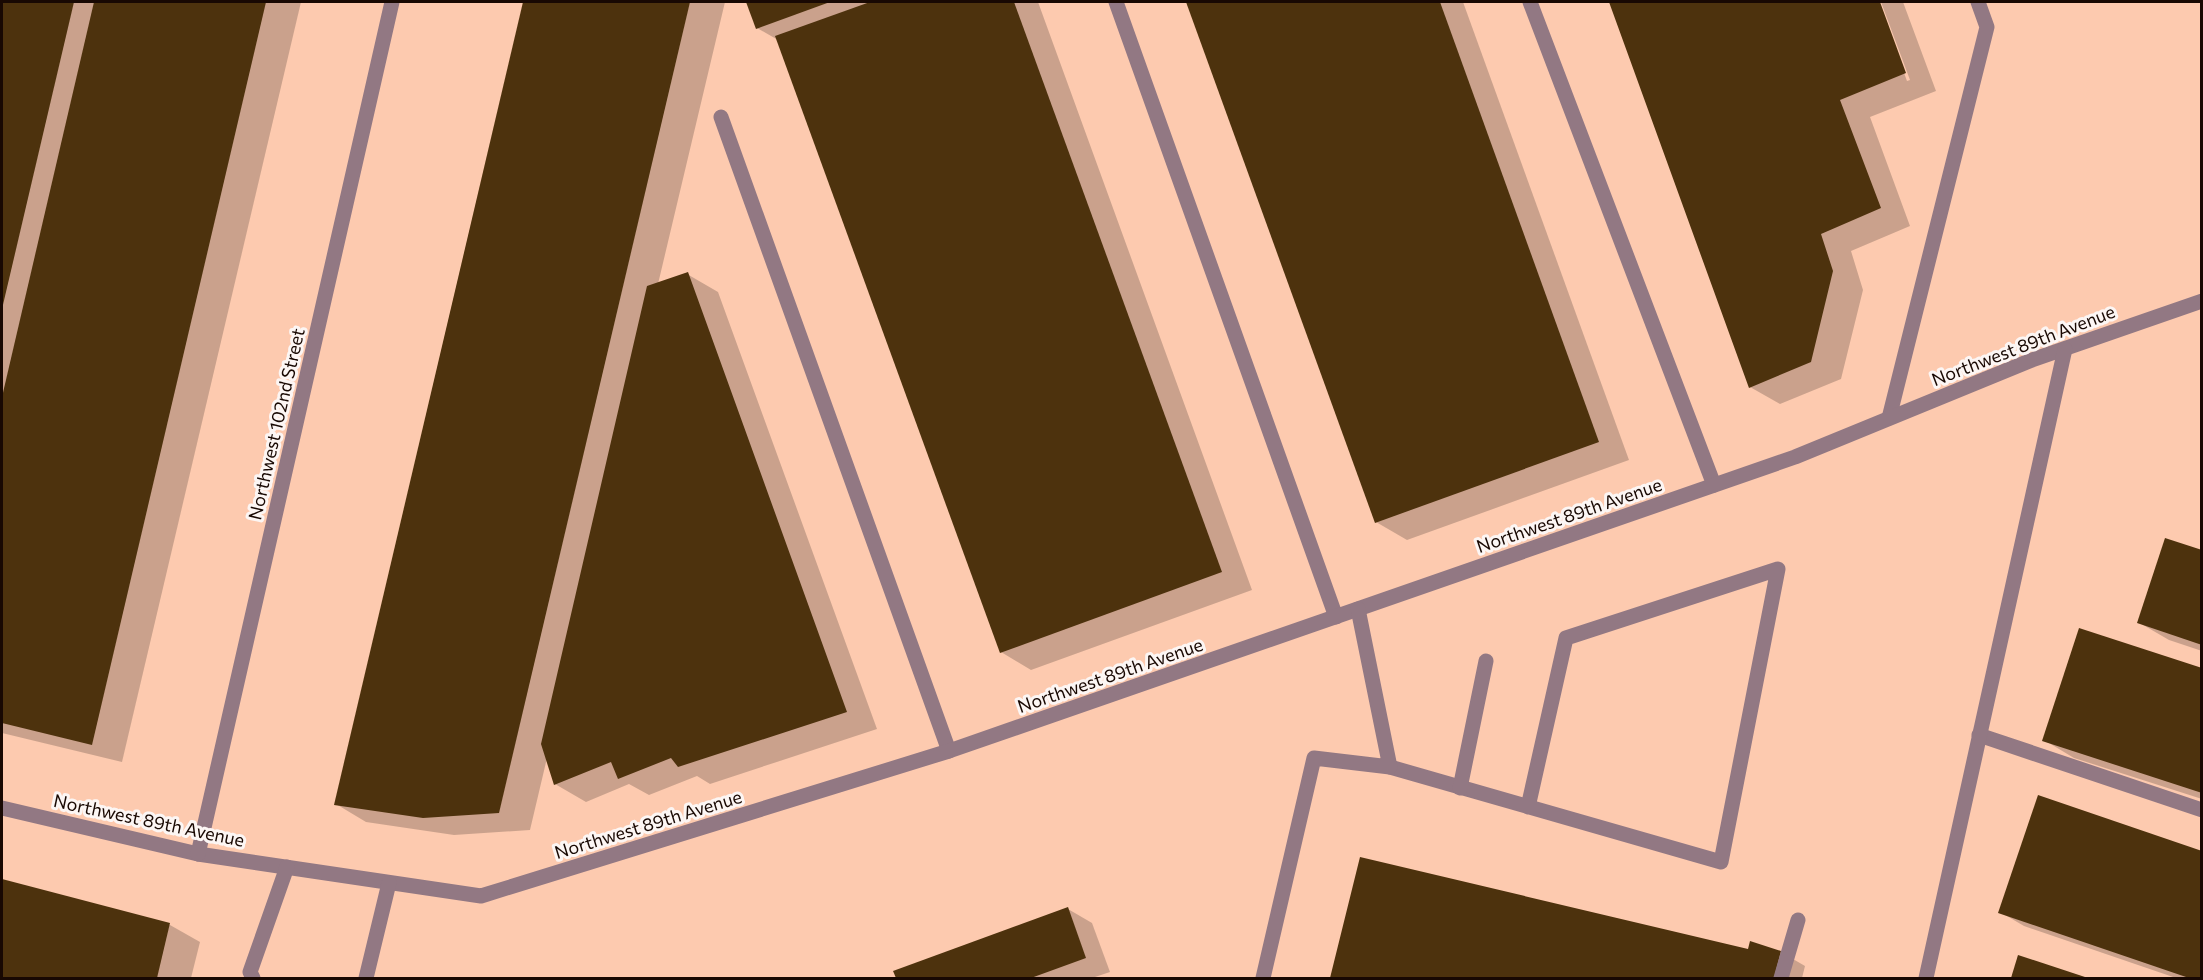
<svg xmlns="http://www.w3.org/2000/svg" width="2203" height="980" viewBox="0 0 2203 980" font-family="Commissioner,sans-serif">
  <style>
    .shadow { fill: #0003 }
    .building { fill: #4d320d }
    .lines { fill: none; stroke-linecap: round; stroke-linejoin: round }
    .minor { stroke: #927883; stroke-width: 15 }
    .labels { text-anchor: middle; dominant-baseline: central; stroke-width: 6; stroke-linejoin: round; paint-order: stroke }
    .street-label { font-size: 18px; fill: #180802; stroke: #fcf6f4 }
  </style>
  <rect width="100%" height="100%" fill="#fdcaaf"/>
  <g class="shadow">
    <polygon points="2,2 301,2 122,762 2,733"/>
    <polygon points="524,2 725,2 658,284 687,274 718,292 877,729 710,784 697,776 649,795 629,784 586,802 555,784 547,758 530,830 454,835 366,822 336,804"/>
    <polygon points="748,2 1038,2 1252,590 1031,670 1001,652 778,40 757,28"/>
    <polygon points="1188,2 1463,2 1629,460 1407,540 1376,522"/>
    <polygon points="1611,2 1878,2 1907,81 1910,80 1881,2 1903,2 1936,91 1870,117 1910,226 1851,251 1863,290 1841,379 1780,404 1750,387"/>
    <polygon points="2202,552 2202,651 2169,640 2138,622"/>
    <polygon points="2202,670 2202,799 2074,758 2044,740"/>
    <polygon points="2202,852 2202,978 2176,978 2024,926 2000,912"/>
    <polygon points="1362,859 1749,951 1751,943 1781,952 1805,966 1802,978 1331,978"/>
    <polygon points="3,881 170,925 200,942 191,978 2,978 2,888"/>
    <polygon points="1068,909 1092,923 1110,972 1092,978 898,978 895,972"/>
    <polygon points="2019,957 2085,978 2012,978"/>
  </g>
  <g class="building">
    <polygon points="2,2 74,2 2,309"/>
    <polygon points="94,2 266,2 92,745 2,723 2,397"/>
    <polygon points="523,2 690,2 499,813 423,818 334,805"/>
    <polygon points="746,2 830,2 756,29"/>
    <polygon points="870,2 1014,2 1222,572 1000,653 775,36"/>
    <polygon points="1186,2 1440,2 1599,442 1375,523"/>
    <polygon points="1609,2 1880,2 1906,73 1840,100 1881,208 1821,234 1833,271 1811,362 1749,388"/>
    <polygon points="688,272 847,712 678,767 671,758 618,779 611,762 554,785 541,744 647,286"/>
    <polygon points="2165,538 2202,550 2202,645 2137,623"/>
    <polygon points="2079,628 2202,668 2202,793 2042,741"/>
    <polygon points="2038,795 2202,851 2202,978 2189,978 1998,913"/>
    <polygon points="1360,857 1748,949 1750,941 1781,951 1774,978 1330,978"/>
    <polygon points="2,879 170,923 157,978 2,978"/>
    <polygon points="1068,907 1086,958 1031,978 896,978 893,971"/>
    <polygon points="2018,955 2088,978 2011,978"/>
  </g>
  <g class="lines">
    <g class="minor">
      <polyline points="1116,2 1336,617"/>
      <polyline points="1530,2 1714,485"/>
      <polyline points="721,117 949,751"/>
      <polyline points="1889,418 1987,27 1978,2"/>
      <polyline points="1979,735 2202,810"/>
      <polyline points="1390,767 1721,862 1778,569 1566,638 1528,807"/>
      <polyline points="1460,788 1486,661"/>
      <polyline points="2,808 198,854 481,896 949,751 1795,457 2032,360 2202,301"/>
      <polyline points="198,854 392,2"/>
      <polyline points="253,978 250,972 287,867"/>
      <polyline points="366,978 389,883"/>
      <polyline points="1263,978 1314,758 1390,767 1358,609"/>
      <polyline points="1781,978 1798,920"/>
      <polyline points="1926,978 2065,349"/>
    </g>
  </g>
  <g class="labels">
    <g class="street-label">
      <text transform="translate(2023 345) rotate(-21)">Northwest 89th Avenue</text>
      <text transform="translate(276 424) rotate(-77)">Northwest 102nd Street</text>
      <text transform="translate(1569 515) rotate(-19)">Northwest 89th Avenue</text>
      <text transform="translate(1110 675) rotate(-19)">Northwest 89th Avenue</text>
      <text transform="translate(149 820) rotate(12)">Northwest 89th Avenue</text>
      <text transform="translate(648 824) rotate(-17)">Northwest 89th Avenue</text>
    </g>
  </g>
  <rect width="2203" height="980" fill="none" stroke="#180802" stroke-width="6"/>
</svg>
